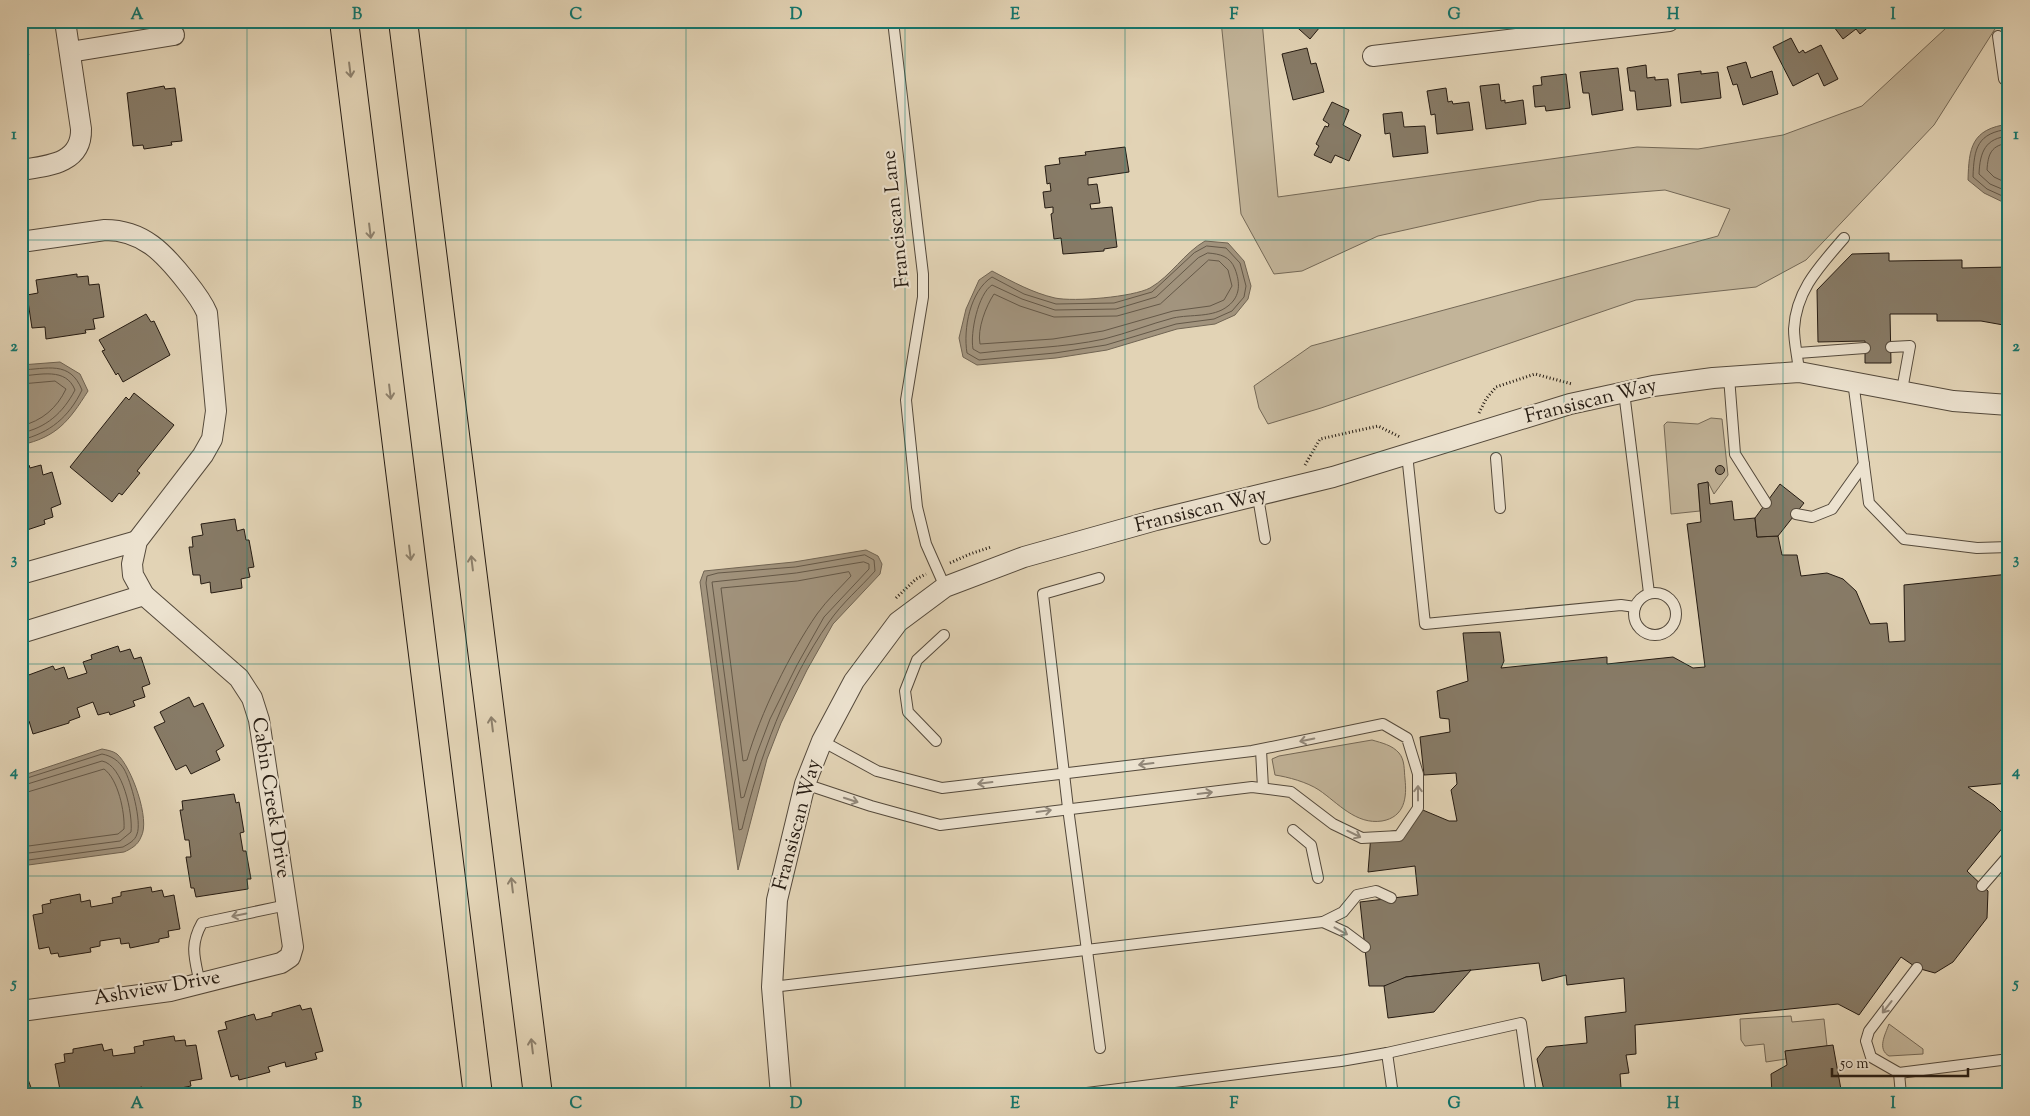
<svg xmlns="http://www.w3.org/2000/svg" width="2030" height="1116" viewBox="0 0 2030 1116" font-family="'Sorts Mill Goudy',serif">
  <style>
    .green { fill: #c2b499; stroke: #746856 }
    .water { fill: #a2947e; stroke: #706453 }
    .lines { fill: none; stroke-linecap: round; stroke-linejoin: round }
    .shore { stroke: #645848; stroke-width: 1 }
    .building { fill: #877b67; stroke: #251b12 }
    .service-casing { stroke: #54493b; stroke-width: 12 }
    .minor-casing { stroke: #54493b; stroke-width: 22 }
    .motorway-casing { stroke: #251b12; stroke-width: 30 }
    .path { stroke: #251b12; stroke-width: 3; stroke-dasharray: 1 2.5; stroke-linecap: butt }
    .service { stroke: #ece2cf; stroke-width: 10 }
    .minor { stroke: #ece2cf; stroke-width: 20 }
    .motorway { stroke: #e2d3b5; stroke-width: 28 }
    .oneway { stroke: #8d806c }
    .oneway2 { stroke: #92887a }
    .grid { fill: none; stroke: #0f766e; stroke-width: 1; stroke-opacity: 0.55 }
    .labels { text-anchor: middle; dominant-baseline: central; stroke-width: 4.5; stroke-linejoin: round; paint-order: stroke }
    .street-label { font-size: 20px; fill: #251b12; stroke: #ece2cf }
    .neatline { fill: none; stroke: #0f766e; stroke-width: 2 }
    .grid-label { font-size: 16px; text-anchor: middle; font-weight: bold; fill: #0f766e }
  </style>
  <rect width="100%" height="100%" fill="#e2d3b5"/>
  <filter id="stains"><feTurbulence type="fractalNoise" baseFrequency=".004" numOctaves="4"/><feColorMatrix values="0 0 0 0 .2 0 0 0 0 .09 0 0 0 0 .02 0 0 0 .5 -.17"/></filter>
  <radialGradient id="worn" r=".72"><stop offset=".6" stop-color="#630" stop-opacity="0"/><stop offset="1" stop-color="#630" stop-opacity=".3"/></radialGradient>
  <g class="green">
    <polygon points="1221,21 1262,21 1278,197 1637,147 1698,149 1783,135 1862,106 1946,28 1946,21 2000,21 1934,125 1806,260 1756,287 1636,300 1321,408 1268,424 1259,408 1254,386 1311,346 1718,236 1730,209 1665,190 1540,200 1378,236 1302,271 1274,274 1241,214"/>
    <polygon points="1711,418 1722,419 1728,475 1714,494 1708,482 1698,484 1700,511 1671,514 1664,425 1667,422 1698,424"/>
    <path d="M1372,740C1382,743 1392,745 1399,753C1405,760 1404,770 1405,779C1407,797 1405,817 1382,821C1356,825 1338,803 1319,790C1307,782 1288,777 1275,775L1272,759L1279,756Z"/>
    <polygon points="1791,1016 1792,1022 1824,1019 1827,1046 1786,1051 1786,1059 1766,1062 1764,1044 1745,1046 1741,1040 1740,1019"/>
    <path d="M1889,1024L1923,1049V1054L1889,1056C1877,1049 1885,1035 1889,1024Z"/>
  </g>
  <g class="water">
    <path d="M2009,124V205L1984,193L1968,180C1969,148 1971,129 2009,124Z"/>
    <path d="M1205,241L1228,243L1244,261L1251,286L1248,299L1235,315L1215,324L1177,329L1107,350L1056,358L977,365L963,357L959,338L966,309L979,280L992,271C1013,282 1033,293 1055,298C1074,302 1133,297 1150,288C1171,276 1184,253 1205,241Z"/>
    <path d="M60,362L80,374L88,391C69,421 57,437 21,445V365Z"/>
    <polygon points="866,550 878,556 882,564 880,574 833,624 807,670 781,723 767,759 738,870 700,582 704,571 794,562"/>
    <path d="M102,749C107,750 113,751 117,754C131,766 151,820 141,837C138,845 131,849 124,852L21,866V776Z"/>
  </g>
  <g class="lines">
    <g class="shore">
      <path d="M2009,129C1977,133 1974,148 1973,177L1987,189L2009,199"/>
      <path d="M2009,136C1985,138 1980,152 1979,174L1990,184L2009,192"/>
      <path d="M2009,143C1991,145 1988,154 1987,170L1994,177L2009,184"/>
      <path d="M1207,246L1226,248L1240,263L1246,286L1244,297L1232,311L1214,319L1176,324L1106,345L1055,353L979,360L967,353C963,329 970,291 992,277L1024,294L1056,304L1114,303L1152,292L1194,253Z"/>
      <path d="M1208,253C1220,254 1230,256 1235,269C1240,282 1241,296 1228,306C1213,318 1191,314 1173,318C1150,324 1128,333 1104,339C1063,348 1021,348 980,353L973,349C970,333 978,294 992,285L1022,299L1055,310L1116,309L1156,297L1198,258Z"/>
      <path d="M1209,260L1219,261L1228,270L1232,286L1224,300L1210,306L1173,311L1103,331L1053,339L980,344C977,329 986,306 994,294L1020,306L1054,317L1117,316L1160,304Z"/>
      <path d="M21,370C47,369 70,360 82,390C69,417 50,433 21,440"/>
      <path d="M21,376C40,375 66,367 75,390C63,413 46,428 21,433"/>
      <path d="M21,384L55,381L66,389C57,408 42,421 21,426"/>
      <path d="M865,555L874,560L875,571C860,588 842,603 829,622C787,682 759,758 742,829L739,830L706,583L707,576L718,573L795,567Z"/>
      <polygon points="864,562 869,564 869,569 824,617 797,665 770,719 756,756 744,797 741,798 712,582 796,573"/>
      <path d="M849,572L851,576C840,588 827,600 817,614C790,653 760,714 747,760L743,761L721,588L797,581Z"/>
      <path d="M21,780L102,754C112,756 119,761 124,769C131,781 142,822 137,834C135,841 128,844 123,847L21,861"/>
      <path d="M21,786L102,761C123,765 133,814 131,832L120,841L21,854"/>
      <path d="M21,794L104,769C118,779 125,812 124,829L118,834L21,847"/>
    </g>
  </g>
  <g class="building">
    <polygon points="1290,21 1325,21 1310,39"/>
    <polygon points="1833,21 1876,21 1860,34 1856,29 1843,39 1831,23"/>
    <polygon points="1791,38 1799,53 1803,50 1805,53 1821,45 1838,79 1824,86 1818,73 1793,86 1773,47"/>
    <polygon points="1307,48 1311,64 1316,63 1324,92 1293,100 1282,54"/>
    <polygon points="21,49 29,54 23,63 25,65 21,71"/>
    <polygon points="1746,62 1751,78 1772,71 1778,94 1743,105 1737,84 1733,85 1727,67"/>
    <polygon points="1646,65 1647,78 1655,77 1655,80 1668,79 1671,106 1637,110 1635,91 1630,91 1627,68"/>
    <polygon points="1618,68 1623,110 1592,115 1589,93 1583,93 1580,72"/>
    <polygon points="1701,71 1701,74 1718,72 1721,98 1681,103 1678,74"/>
    <polygon points="1566,74 1570,108 1546,111 1545,106 1535,107 1533,86 1542,85 1541,77"/>
    <polygon points="1499,84 1501,101 1505,100 1505,103 1523,100 1526,124 1486,129 1480,86"/>
    <polygon points="164,86 165,89 175,88 182,141 171,142 172,145 144,149 143,145 133,146 127,93"/>
    <polygon points="1446,88 1448,102 1452,101 1453,104 1469,102 1473,130 1437,134 1435,114 1431,115 1427,91"/>
    <polygon points="1332,102 1349,110 1343,125 1361,135 1349,161 1335,155 1331,163 1314,155 1319,146 1316,144 1325,126 1328,127 1329,124 1323,120"/>
    <polygon points="1402,112 1404,127 1425,126 1428,153 1393,157 1390,133 1385,134 1383,114"/>
    <polygon points="1125,147 1129,172 1088,178 1088,185 1097,184 1100,203 1090,204 1091,209 1112,207 1117,247 1104,249 1104,251 1063,254 1061,238 1054,239 1051,214 1053,213 1053,207 1045,208 1043,192 1051,191 1050,183 1047,184 1045,166 1060,164 1059,158 1086,155 1085,152"/>
    <polygon points="1889,253 1889,261 1962,260 1962,268 2009,267 2009,326 1981,321 1937,321 1937,314 1890,314 1891,363 1865,363 1865,341 1818,342 1817,290 1852,254"/>
    <polygon points="77,274 77,277 88,276 89,285 99,284 104,317 93,319 95,329 85,330 86,333 46,339 45,327 32,328 27,295 38,293 36,280"/>
    <polygon points="146,314 151,322 154,321 170,355 123,382 118,373 116,375 102,351 105,350 99,340"/>
    <polygon points="134,393 174,425 137,471 140,473 122,495 119,493 112,502 70,467 126,397 129,400"/>
    <polygon points="29,465 30,468 41,465 43,475 52,472 61,504 51,508 53,517 44,520 45,524 21,532 21,468"/>
    <circle cx="1720" cy="470" r="4.5"/>
    <polygon points="1708,482 1710,504 1732,501 1734,520 1755,518 1757,537 1778,536 1782,555 1797,555 1801,576 1827,573 1843,579 1856,591 1870,624 1887,623 1889,642 1905,641 1904,585 2009,574 2009,783 1968,787 1994,805 2009,820 1967,871 1988,891 1987,918 1953,962 1935,973 1917,968 1901,957 1859,1015 1838,1004 1635,1025 1636,1054 1626,1055 1629,1073 1620,1074 1621,1088 1545,1095 1537,1059 1546,1047 1587,1043 1585,1017 1626,1012 1624,978 1567,985 1566,975 1542,981 1539,963 1406,977 1389,986 1369,986 1360,902 1418,895 1415,866 1368,872 1371,834 1401,830 1418,808 1449,821 1457,821 1451,790 1457,784 1456,773 1424,775 1420,737 1450,732 1449,719 1440,718 1437,691 1468,681 1463,633 1500,632 1504,661 1501,668 1607,657 1607,664 1673,657 1693,668 1705,667 1687,524 1701,522 1698,484"/>
    <polygon points="1780,484 1804,503 1778,536 1757,537 1755,518"/>
    <polygon points="235,519 237,531 244,529 246,540 249,540 254,567 248,568 250,577 241,579 242,588 211,593 210,582 201,584 200,575 193,575 189,547 193,547 192,537 203,535 201,524"/>
    <polygon points="118,646 120,652 130,649 134,659 141,657 150,684 142,687 145,697 133,701 135,706 110,715 109,712 98,715 93,702 77,708 80,717 69,721 69,723 33,734 29,721 21,724 21,682 28,679 26,676 53,666 55,670 64,667 68,679 87,673 83,662 92,659 91,655"/>
    <polygon points="189,697 194,707 203,703 224,746 216,751 220,760 191,774 186,765 176,770 154,727 165,722 160,712"/>
    <polygon points="234,794 236,803 239,802 244,832 240,833 243,851 246,851 251,879 247,879 248,889 196,897 194,888 191,888 186,857 191,857 189,840 185,840 180,810 183,810 182,801"/>
    <polygon points="151,887 152,892 162,890 164,897 174,895 180,929 168,931 169,937 159,939 159,942 130,948 129,943 121,944 120,938 100,941 100,946 90,948 91,952 59,957 58,953 51,954 49,947 39,949 33,915 43,913 42,905 51,903 50,900 80,894 81,902 90,900 91,907 113,903 112,898 121,896 121,892"/>
    <polygon points="1471,970 1434,1012 1388,1018 1384,986 1406,977"/>
    <polygon points="300,1005 302,1010 311,1008 323,1051 315,1053 317,1059 286,1067 285,1062 268,1067 270,1072 239,1080 238,1075 231,1077 218,1031 227,1029 225,1022 254,1014 256,1020 272,1016 272,1013"/>
    <polygon points="174,1036 175,1041 185,1040 186,1046 196,1045 202,1079 190,1081 191,1086 181,1088 181,1092 164,1095 143,1094 142,1087 122,1091 123,1095 61,1095 55,1064 65,1062 64,1054 73,1053 73,1049 102,1044 104,1051 112,1049 113,1056 135,1053 134,1047 144,1045 143,1041"/>
    <polygon points="1833,1045 1842,1095 1772,1095 1771,1074 1787,1065 1785,1051"/>
    <polygon points="22,1063 33,1093 29,1095 21,1095"/>
    <polygon points="1513,1090 1514,1095 1470,1095"/>
  </g>
  <g class="lines">
    <g class="service-casing">
      <g id="service">
        <polyline points="893,21 923,274 923,297 906,400 917,507 926,544 945,587"/>
        <polyline points="1998,36 2004,79 2009,83"/>
        <polyline points="1891,347 1910,346 1902,390"/>
        <polyline points="1798,353 1865,348"/>
        <path d="M1799,372C1798,358 1794,343 1794,329C1796,290 1820,266 1844,238"/>
        <polyline points="1729,377 1735,454 1766,503"/>
        <polyline points="1853,381 1869,503 1904,539 1977,548 2009,547"/>
        <polyline points="1624,392 1649,593"/>
        <polyline points="1407,454 1425,624 1621,605 1635,607"/>
        <polyline points="1496,458 1500,508"/>
        <polyline points="1258,497 1265,539"/>
        <polyline points="1796,514 1812,517 1832,509 1864,464"/>
        <polyline points="1099,578 1043,594 1068,808 1100,1048"/>
        <circle cx="1655" cy="614" r="21"/>
        <polyline points="936,741 908,712 905,691 917,660 944,635"/>
        <polyline points="1261,750 1263,788"/>
        <polyline points="805,784 871,806 940,825 1252,787 1291,792 1333,824 1362,838 1399,836 1418,808 1418,774 1407,738 1383,724 1252,751 942,788 877,771 822,741"/>
        <polyline points="1293,830 1311,845 1318,878"/>
        <polyline points="1982,886 2009,855"/>
        <polyline points="1365,947 1345,932 1323,922 1343,912 1357,895 1376,891 1391,898"/>
        <polyline points="1917,968 1869,1031 1866,1041 1871,1057 1899,1073 2009,1059"/>
        <path d="M200,984C195,959 189,946 202,923L287,905"/>
        <polyline points="772,987 1323,922"/>
        <polyline points="1387,1053 1393,1095"/>
        <polyline points="1899,1073 1901,1095"/>
        <polyline points="1071,1095 1341,1061 1387,1053 1521,1023 1531,1095"/>
      </g>
    </g>
    <g class="minor-casing">
      <g id="minor">
        <polyline points="70,52 174,35"/>
        <polyline points="1373,56 1669,21"/>
        <path d="M21,170C47,166 82,164 81,129L65,21"/>
        <path d="M21,242L105,230C143,230 164,253 186,281C194,291 202,301 207,313L216,411L212,439L203,455L137,541L132,564L133,575L144,595L239,678L252,698L259,720L293,947L290,957L281,963L170,991L21,1011"/>
        <polyline points="21,574 137,541"/>
        <polyline points="21,633 144,595"/>
        <polyline points="781,1095 772,987 777,900 805,784 822,741 854,681 898,622 945,587 1024,557 1156,520 1333,477 1570,404 1653,386 1713,378 1799,372 1953,401 2009,405"/>
      </g>
    </g>
    <g class="motorway-casing">
      <g id="motorway">
        <polyline points="344,21 478,1095"/>
        <polyline points="403,21 538,1095"/>
      </g>
    </g>
    <g class="path">
      <polyline points="1479,413 1486,399 1496,387 1535,374 1572,384"/>
      <polyline points="1305,465 1320,439 1378,426 1400,437"/>
      <polyline points="950,563 970,554 991,547"/>
      <polyline points="896,598 916,579 926,574"/>
    </g>
    <use href="#service" class="service"/>
    <use href="#minor" class="minor"/>
    <use href="#motorway" class="motorway"/>
  </g>
  <defs><path id="oneway-shaft" d="M-6 0H5M1.5-3L5.5 0L1.5 3" fill="none" stroke-width="1.6" stroke-linecap="round" stroke-linejoin="round" transform="scale(1.25)"/></defs>
  <g class="oneway">
    <use href="#oneway-shaft" transform="translate(350 70) rotate(83)"/>
    <use href="#oneway-shaft" transform="translate(370 231) rotate(83)"/>
    <use href="#oneway-shaft" transform="translate(390 392) rotate(83)"/>
    <use href="#oneway-shaft" transform="translate(410 553) rotate(83)"/>
    <use href="#oneway-shaft" transform="translate(472 563) rotate(-97)"/>
    <use href="#oneway-shaft" transform="translate(492 724) rotate(-97)"/>
    <use href="#oneway-shaft" transform="translate(512 885) rotate(-97)"/>
    <use href="#oneway-shaft" transform="translate(532 1046) rotate(-97)"/>
  </g>
  <g class="oneway2">
    <use href="#oneway-shaft" transform="translate(1307 740) rotate(168)"/>
    <use href="#oneway-shaft" transform="translate(1146 764) rotate(173)"/>
    <use href="#oneway-shaft" transform="translate(985 783) rotate(173)"/>
    <use href="#oneway-shaft" transform="translate(1205 793) rotate(-7)"/>
    <use href="#oneway-shaft" transform="translate(1418 793) rotate(-90)"/>
    <use href="#oneway-shaft" transform="translate(851 800) rotate(18)"/>
    <use href="#oneway-shaft" transform="translate(1044 811) rotate(-8)"/>
    <use href="#oneway-shaft" transform="translate(1354 834) rotate(26)"/>
    <use href="#oneway-shaft" transform="translate(239 915) rotate(168)"/>
    <use href="#oneway-shaft" transform="translate(1341 931) rotate(29)"/>
    <use href="#oneway-shaft" transform="translate(1887 1007) rotate(128)"/>
  </g>
  <path class="grid" d="M247,21V1095M466,21V1095M686,21V1095M905,21V1095M1125,21V1095M1344,21V1095M1564,21V1095M1783,21V1095M21,240H2009M21,452H2009M21,664H2009M21,876H2009"/>
  <g class="labels">
    <g class="street-label">
      <text transform="translate(897 219) rotate(-96)">Franciscan Lane</text>
      <text transform="translate(1591 402) rotate(-14)">Fransiscan Way</text>
      <text transform="translate(1201 511) rotate(-14)">Fransiscan Way</text>
      <text transform="translate(270 798) rotate(81)">Cabin Creek Drive</text>
      <text transform="translate(798 825) rotate(-75)">Fransiscan Way</text>
      <text transform="translate(157 989) rotate(-10)">Ashview Drive</text>
    </g>
  </g>
  <rect width="2030" height="1116" fill="none" stroke="#e2d3b5" stroke-width="55"/>
  <path d="M1832 1068v8h136v-8" fill="none" stroke="#251b12" stroke-width="2.5"/>
  <text x="1840" y="1068" font-size="15" fill="#251b12" stroke="#ece2cf" stroke-width="4" paint-order="stroke">50 m</text>
  <rect x="28" y="28" width="1974" height="1060" class="neatline"/>
  <g class="grid-label">
    <text x="137" y="19">A</text>
    <text x="357" y="19">B</text>
    <text x="576" y="19">C</text>
    <text x="796" y="19">D</text>
    <text x="1015" y="19">E</text>
    <text x="1234" y="19">F</text>
    <text x="1454" y="19">G</text>
    <text x="1673" y="19">H</text>
    <text x="1893" y="19">I</text>
    <text x="14" y="139">1</text>
    <text x="2016" y="139">1</text>
    <text x="14" y="351">2</text>
    <text x="2016" y="351">2</text>
    <text x="14" y="564">3</text>
    <text x="2016" y="564">3</text>
    <text x="14" y="776">4</text>
    <text x="2016" y="776">4</text>
    <text x="14" y="988">5</text>
    <text x="2016" y="988">5</text>
    <text x="137" y="1108">A</text>
    <text x="357" y="1108">B</text>
    <text x="576" y="1108">C</text>
    <text x="796" y="1108">D</text>
    <text x="1015" y="1108">E</text>
    <text x="1234" y="1108">F</text>
    <text x="1454" y="1108">G</text>
    <text x="1673" y="1108">H</text>
    <text x="1893" y="1108">I</text>
  </g>
  <rect width="100%" height="100%" filter="url(#stains)"/>
  <rect width="100%" height="100%" fill="url(#worn)"/>
</svg>
